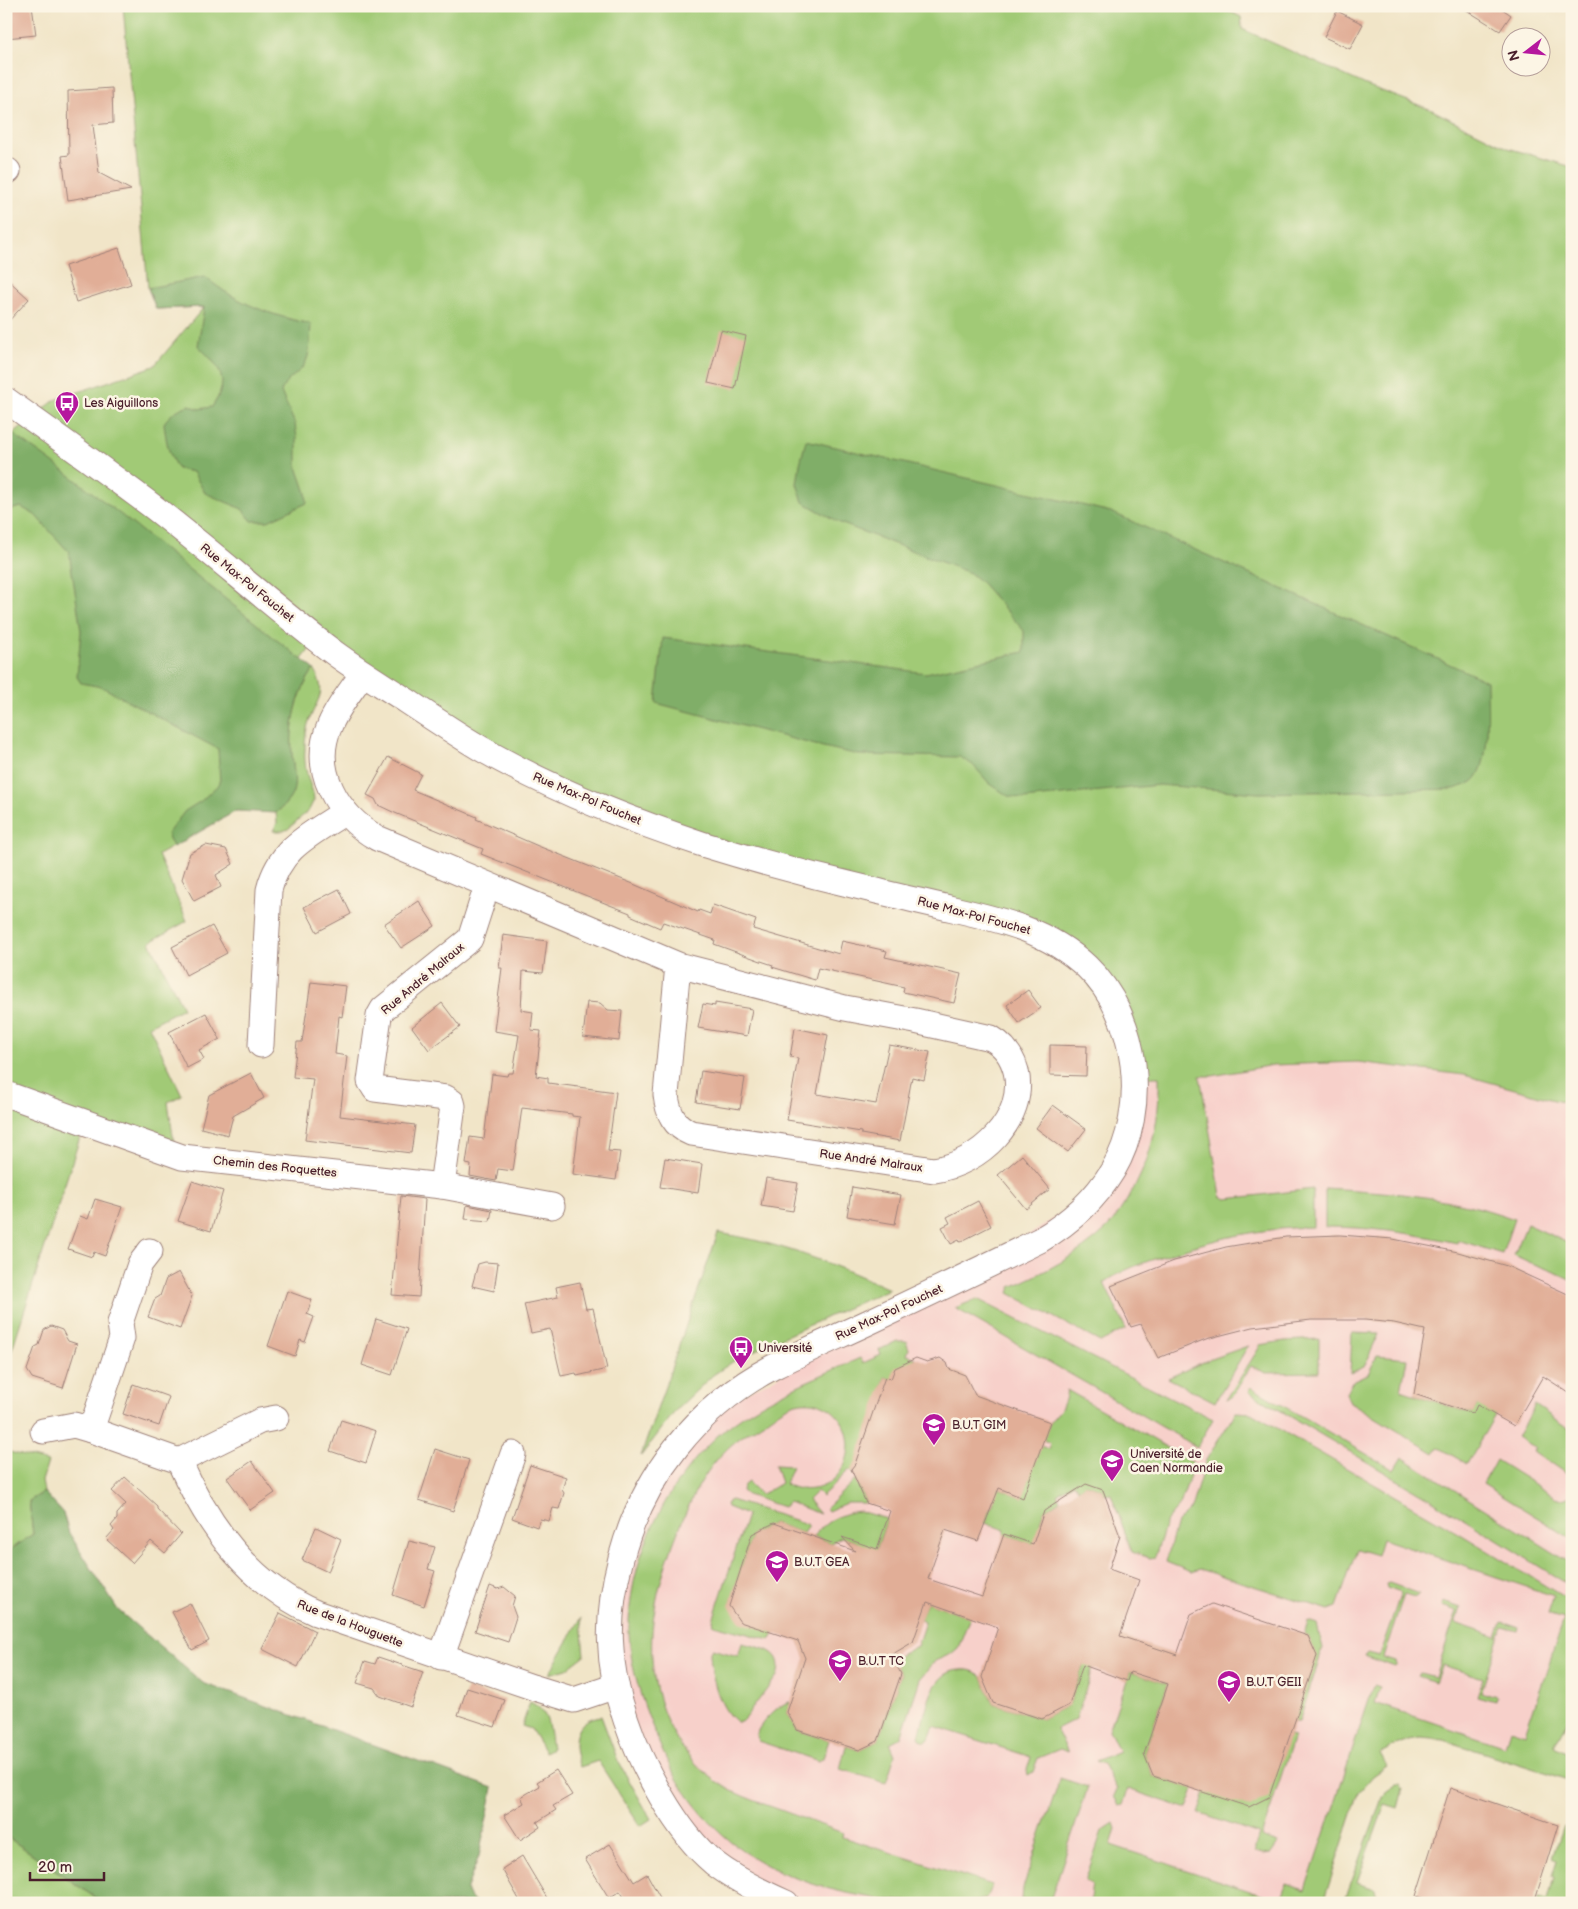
<svg xmlns="http://www.w3.org/2000/svg" width="1578" height="1909" viewBox="0 0 1578 1909" font-family="'Balsamiq Sans',sans-serif">
  <style>
    .built { fill: #f7d0ca }
    .green { fill: #a1ca76; stroke: #767450 }
    .forest { fill: #80ae67; stroke: #656649 }
    .building { fill: #e1ae97 }
    .lines { fill: none; stroke-linecap: round; stroke-linejoin: round }
    .street-casing { stroke: #9e827a; stroke-width: 27 }
    .street { stroke: #fff; stroke-width: 25 }
    .labels { text-anchor: middle; dominant-baseline: central; stroke-width: 5; stroke-linejoin: round; paint-order: stroke }
    .poi-label { font-size: 12px; fill: #4a1f2b; stroke: #fcf5e5; text-anchor: start }
    .street-label { font-size: 12px; fill: #4a1f2b; stroke: #fcf5e5 }
  </style>
  <rect width="100%" height="100%" fill="#fcf5e5"/>
  <filter id="ink" filterUnits="userSpaceOnUse"><feTurbulence type="fractalNoise" baseFrequency=".02" numOctaves="2"/><feDisplacementMap in="SourceGraphic" scale="10" xChannelSelector="R" yChannelSelector="G"/><feConvolveMatrix kernelMatrix="1 2 1 2 8 2 1 2 1" color-interpolation-filters="sRGB"/></filter>
  <filter id="wash" filterUnits="userSpaceOnUse"><feTurbulence type="fractalNoise" baseFrequency=".0096" numOctaves="4" result="noise"/><feDisplacementMap in="SourceGraphic" scale="20" xChannelSelector="R" yChannelSelector="G"/><feGaussianBlur stdDeviation="1.12" result="paint"/><feColorMatrix in="noise" values="0 0 0 0 0 0 0 0 0 0 0 0 0 0 0 0 0 1.4 0 .05"/><feComposite in="paint" operator="in"/></filter>
  <g filter="url(#wash)">
    <rect width="100%" height="100%" fill="#f1e5c8"/>
    <polygon class="built" points="1358,1062 1464,1075 1572,1105 1572,1594 1565,1590 1562,1596 1570,1601 1518,1755 1386,1712 1323,1903 786,1903 714,1863 620,1705 625,1542 704,1415 974,1273 1104,1184 1134,1077 1212,1076 1273,1065"/>
    <g class="green">
      <path d="M123,6H1218L1241,17L1242,29L1366,85L1432,110L1508,148L1572,167V1105L1464,1075L1358,1062L1273,1065L1212,1076H1200L1221,1196L1226,1199L1313,1189V1227C1261,1228 1212,1239 1163,1256C1143,1263 1121,1270 1104,1283L1126,1329L1100,1342L1009,1293L1011,1287C1045,1272 1077,1256 1105,1230C1113,1223 1119,1212 1125,1203C1151,1163 1160,1123 1159,1077H1134L1132,1056L1070,952L576,796L317,639L259,718L236,811L158,855L187,921L150,942L183,1008L149,1026L182,1095L168,1102L174,1143L81,1134L8,1362L6,1391V439L55,400L154,366L204,307L156,309L148,288Z"/>
      <path d="M314,669C326,692 320,695 311,716C306,727 305,739 305,750C304,760 306,772 309,781C311,788 314,793 314,800L309,810L288,829L283,831H273L277,823L276,813C280,809 284,806 287,802C301,783 289,758 291,738C293,714 300,688 314,669Z"/>
      <path d="M1325,1188C1389,1192 1453,1196 1514,1219L1502,1254L1458,1240L1457,1243C1413,1233 1370,1227 1325,1227Z"/>
      <path d="M1527,1224L1572,1245V1280C1553,1270 1533,1265 1514,1255Z"/>
      <path d="M718,1233C778,1242 834,1264 889,1289L766,1345L737,1359L713,1375L677,1409L641,1456Z"/>
      <polygon points="977,1299 1213,1419 1197,1447 955,1308"/>
      <polygon points="1352,1333 1379,1334 1364,1367 1350,1373"/>
      <polygon points="1319,1339 1319,1372 1266,1373 1251,1366 1232,1397 1226,1400 1259,1348 1259,1345 1285,1341"/>
      <path d="M897,1341H906L909,1349L907,1355L916,1358L891,1379L885,1377L856,1481L866,1503H846L828,1511L826,1508L857,1478L849,1470L822,1496L817,1491L808,1500L820,1514L789,1502L783,1507L747,1495L742,1491L743,1486L748,1482L761,1495L781,1483L775,1465L792,1466L785,1484C802,1492 819,1492 834,1479C865,1450 844,1398 801,1402C787,1404 775,1414 764,1422C752,1430 738,1438 727,1449C706,1469 694,1493 683,1519C672,1546 661,1575 656,1603C641,1676 664,1754 732,1791C746,1798 761,1803 775,1808C798,1816 820,1825 843,1833L842,1837L992,1885L986,1898C967,1908 923,1902 902,1901C850,1897 788,1882 745,1852C702,1822 673,1781 655,1733C642,1702 630,1667 629,1633C627,1565 662,1492 709,1444C750,1402 808,1382 860,1358L863,1363L881,1355L879,1350Z"/>
      <polygon points="1248,1346 1215,1402 1168,1378 1208,1360"/>
      <polygon points="1377,1356 1407,1359 1401,1390 1472,1414 1483,1394 1495,1415 1467,1464 1438,1447 1434,1453 1350,1402 1346,1393 1353,1381 1368,1374"/>
      <polygon points="1251,1387 1394,1470 1402,1457 1572,1564 1572,1587 1465,1520 1249,1392"/>
      <polygon points="1067,1390 1194,1463 1180,1505 1167,1520 1155,1557 1150,1558 1132,1552 1111,1494 1105,1495 1103,1490 1086,1484 1078,1489 1074,1483 1057,1494 1060,1500 1044,1511 1040,1522 1045,1534 1040,1547 1004,1534 1005,1530 985,1523 994,1502 991,1494 994,1486 1022,1497 1041,1446 1048,1449 1050,1443 1043,1440 1050,1422 1061,1409 1065,1400"/>
      <polygon points="1535,1405 1572,1431 1572,1478 1533,1451 1535,1448 1517,1437"/>
      <polygon points="1236,1412 1251,1413 1457,1532 1572,1602 1572,1712 1554,1746 1572,1755 1572,1781 1444,1740 1420,1738 1408,1740 1380,1753 1387,1766 1373,1776 1359,1792 1323,1903 1093,1903 1090,1898 1092,1884 1085,1881 1102,1831 1114,1823 1116,1829 1111,1845 1280,1901 1286,1884 1306,1890 1374,1685 1380,1687 1375,1703 1505,1747 1510,1729 1525,1734 1564,1619 1548,1614 1554,1596 1382,1539 1377,1555 1357,1549 1337,1607 1329,1610 1200,1569 1191,1572 1166,1562 1177,1522 1191,1508 1206,1460"/>
      <polygon points="6,1451 48,1462 42,1481 44,1492 29,1501 33,1534 6,1553"/>
      <polygon points="1496,1460 1555,1497 1562,1499 1572,1496 1572,1539 1483,1484"/>
      <polygon points="731,1500 807,1524 808,1526 803,1533 774,1523 752,1534 730,1605 774,1633 770,1640 714,1625 713,1620 747,1515 727,1507 726,1504"/>
      <path d="M859,1511L887,1519L873,1560L864,1557L857,1542L841,1537L831,1543L813,1536C826,1522 839,1513 859,1511Z"/>
      <polygon points="1389,1583 1420,1594 1417,1597 1404,1594 1383,1658 1396,1662 1397,1665 1395,1667 1365,1656 1367,1653 1379,1656 1401,1593 1387,1588 1386,1584"/>
      <polygon points="927,1602 970,1617 958,1648 951,1654 935,1661 920,1679 901,1737 890,1743 895,1755 886,1783 840,1769 846,1746 859,1750 878,1741 901,1674 893,1659 917,1646 925,1622 920,1620"/>
      <polygon points="1443,1602 1461,1608 1455,1623 1497,1637 1502,1622 1519,1628 1518,1631 1503,1627 1481,1692 1496,1697 1495,1701 1477,1696 1483,1678 1442,1665 1435,1682 1418,1676 1420,1673 1435,1677 1457,1611 1442,1606"/>
      <polygon points="581,1618 584,1656 567,1669 549,1674"/>
      <polygon points="1308,1622 1317,1625 1323,1648 1299,1722 1294,1722 1316,1656 1308,1636 1304,1635"/>
      <path d="M742,1643C761,1648 786,1650 777,1676L745,1718L741,1722H737C719,1711 710,1672 710,1652L712,1649L738,1656Z"/>
      <path d="M1086,1657L1095,1660L1076,1719L1056,1729L1068,1752L1060,1749L1038,1758L1033,1772L1028,1775L1027,1770L1031,1757L934,1726L929,1739L925,1742L920,1740L919,1736C926,1713 930,1671 960,1670C968,1669 976,1671 982,1677L993,1703L1042,1719L1069,1705Z"/>
      <polygon points="1130,1672 1168,1684 1144,1754 1153,1776 1194,1789 1187,1809 1128,1789 1123,1805 1119,1806 1114,1796 1117,1789 1103,1764 1096,1761 1119,1751 1109,1730"/>
      <path d="M530,1702C551,1712 548,1728 552,1748L545,1752L531,1729L522,1726Z"/>
      <path d="M790,1702L787,1712L797,1730L829,1740L823,1758L819,1761L758,1741C757,1738 755,1736 757,1733C760,1723 780,1703 790,1702Z"/>
      <path d="M601,1716L618,1761L651,1819L640,1826L598,1761L580,1767C571,1744 572,1720 601,1716Z"/>
      <polygon points="1289,1736 1294,1737 1261,1837 1278,1843 1271,1853 1263,1854 1255,1852 1255,1847 1259,1834 1198,1813 1205,1793"/>
      <polygon points="1060,1778 1088,1787 1050,1901 1022,1900 1023,1888"/>
      <path d="M1396,1784H1400L1403,1789L1398,1808L1385,1804L1357,1883L1375,1889C1376,1897 1380,1901 1388,1901L1395,1895L1417,1903H1344L1381,1801L1387,1790Z"/>
      <polygon points="1564,1826 1572,1828 1572,1901 1571,1903 1538,1903 1539,1897 1548,1899 1554,1877 1552,1876 1557,1860 1553,1858"/>
      <polygon points="6,1836 103,1903 6,1903"/>
    </g>
    <g class="forest">
      <path d="M205,277C238,304 270,315 311,324C310,336 311,355 304,365C297,376 285,379 281,392L295,424L297,438V467L306,493L307,503L268,521H252L242,509L205,493L193,472L178,469C168,455 166,440 164,423C171,413 179,408 190,405L198,409L212,407C215,402 220,395 221,389C226,372 209,356 198,346L204,307L156,309L148,288Z"/>
      <path d="M6,429C113,503 211,590 314,669C297,692 290,725 292,753C292,765 297,780 293,792C290,801 282,807 276,813L236,811L173,847L167,834L185,811L201,801L220,783L218,749L102,687L81,683L77,677L81,631L69,552L35,515L21,507L6,511Z"/>
      <path d="M806,440L1111,512L1487,681C1487,704 1492,769 1472,782C1467,785 1460,787 1454,789L1259,793L1159,785L1024,799L1008,796L989,783L973,765L960,757L859,755L819,746L656,703L663,638L926,673L1024,652V631L982,583L970,573L840,523L803,502L797,484L800,464Z"/>
      <polygon points="44,1492 63,1513 69,1533 118,1610 203,1683 493,1788 479,1856 467,1888 467,1893 475,1903 103,1903 6,1836 6,1553 33,1534 29,1501"/>
    </g>
    <g id="blocks">
      <g class="building">
        <polygon points="6,6 32,6 36,35 6,38"/>
        <polygon points="1460,6 1498,6 1511,15 1500,31"/>
        <polygon points="1337,11 1363,24 1350,49 1324,37"/>
        <polygon points="112,88 113,123 93,125 99,173 131,190 68,200 62,156 69,155 68,91"/>
        <polygon points="119,248 131,284 76,302 65,266"/>
        <polygon points="6,278 29,299 6,324"/>
        <polygon points="721,330 746,336 735,389 708,383"/>
        <polygon points="388,757 421,774 413,790 477,817 476,819 538,846 631,883 698,912 699,910 710,914 713,905 756,920 753,929 839,954 842,941 887,951 885,957 961,974 954,1003 903,992 904,987 818,968 815,980 772,967 773,965 761,961 714,944 715,940 663,922 660,928 630,915 630,913 481,854 483,849 395,813 378,805 375,799 367,795"/>
        <polygon points="206,845 226,849 233,864 216,875 221,887 194,901 182,879 190,853"/>
        <polygon points="339,889 351,914 317,932 304,907"/>
        <polygon points="419,901 435,926 401,948 384,924"/>
        <polygon points="212,926 227,953 186,975 172,947"/>
        <polygon points="503,935 547,941 543,973 523,971 521,1010 533,1012 531,1030 541,1031 536,1076 548,1078 548,1083 616,1092 608,1151 620,1152 616,1180 573,1174 580,1117 572,1116 572,1114 522,1108 513,1171 498,1169 496,1181 470,1176 471,1165 466,1164 470,1137 484,1139 492,1074 507,1076 508,1073 513,1073 519,1035 494,1031 502,968 499,968"/>
        <polygon points="311,982 346,986 342,1017 339,1016 335,1054 347,1056 340,1116 415,1125 411,1153 305,1140 313,1079 293,1077 297,1042 302,1042"/>
        <polygon points="1028,990 1041,1008 1019,1023 1007,1005"/>
        <polygon points="587,1002 600,1003 608,1010 622,1011 619,1041 583,1037"/>
        <polygon points="442,1003 460,1027 429,1050 412,1027"/>
        <polygon points="715,1003 752,1009 747,1036 698,1028 703,1004 715,1006"/>
        <polygon points="206,1013 220,1039 199,1050 204,1059 187,1068 169,1032"/>
        <polygon points="795,1028 828,1035 817,1094 876,1104 889,1045 930,1052 924,1080 912,1077 900,1141 861,1134 861,1132 787,1120 798,1058 790,1057"/>
        <polygon points="1050,1045 1087,1046 1086,1076 1050,1075"/>
        <polygon points="701,1071 745,1078 740,1109 696,1102"/>
        <polygon points="251,1073 264,1098 233,1116 228,1135 201,1128 209,1095"/>
        <polygon points="1053,1105 1086,1129 1068,1152 1036,1128"/>
        <polygon points="1022,1155 1050,1189 1026,1209 998,1175"/>
        <polygon points="665,1158 702,1164 698,1193 660,1187"/>
        <polygon points="766,1178 798,1183 793,1211 761,1206"/>
        <polygon points="192,1181 223,1191 211,1231 178,1221"/>
        <polygon points="852,1187 901,1195 895,1224 847,1216"/>
        <polygon points="401,1196 425,1199 419,1297 392,1295"/>
        <polygon points="95,1199 122,1207 105,1256 94,1252 92,1257 68,1249 80,1216 88,1219"/>
        <polygon points="978,1201 991,1226 960,1242 959,1240 951,1244 942,1227 950,1223 947,1217"/>
        <polygon points="467,1205 492,1210 490,1221 465,1219"/>
        <polygon points="1340,1235 1393,1239 1458,1252 1507,1266 1572,1296 1572,1395 1543,1376 1514,1426 1477,1405 1473,1414 1414,1394 1425,1330 1394,1323 1365,1320 1311,1320 1253,1327 1206,1339 1158,1358 1141,1324 1131,1327 1111,1286 1174,1261 1226,1247 1286,1237"/>
        <polygon points="485,1262 498,1263 494,1291 472,1286 478,1264"/>
        <polygon points="179,1272 192,1296 180,1329 148,1317 155,1299 160,1296 166,1279"/>
        <polygon points="580,1282 586,1309 593,1308 607,1369 577,1376 576,1373 561,1376 550,1329 531,1333 524,1304 558,1297 556,1287"/>
        <polygon points="287,1291 312,1300 307,1314 314,1317 305,1342 300,1340 295,1356 268,1346"/>
        <polygon points="376,1319 407,1329 392,1375 362,1365"/>
        <polygon points="51,1326 62,1330 68,1341 77,1344 63,1388 32,1378 27,1370 35,1347 39,1345 44,1330"/>
        <polygon points="916,1358 927,1362 940,1358 947,1363 949,1369 965,1375 975,1395 1050,1422 1023,1498 999,1488 978,1541 945,1530 928,1579 982,1597 1004,1534 1033,1544 1044,1511 1086,1484 1103,1490 1120,1536 1109,1569 1139,1580 1120,1636 1177,1655 1191,1614 1212,1604 1308,1636 1317,1656 1269,1797 1249,1807 1153,1776 1144,1754 1168,1684 1130,1672 1127,1681 1083,1665 1069,1705 1042,1719 993,1703 982,1677 998,1627 927,1602 913,1642 891,1655 901,1674 878,1741 859,1750 797,1730 787,1712 805,1658 798,1641 740,1622 729,1606 752,1534 774,1523 855,1551 842,1537 877,1549 890,1511 866,1503 851,1469 855,1464 885,1377 891,1379 895,1368"/>
        <polygon points="133,1384 169,1397 159,1426 123,1414"/>
        <polygon points="341,1420 376,1431 366,1463 330,1451"/>
        <polygon points="435,1449 469,1460 453,1511 419,1500"/>
        <polygon points="252,1461 275,1493 250,1510 227,1478"/>
        <polygon points="530,1465 566,1477 562,1490 564,1493 559,1509 553,1508 549,1521 540,1519 537,1527 512,1518"/>
        <polygon points="125,1477 157,1506 157,1509 181,1534 165,1553 151,1541 132,1563 106,1539 114,1530 111,1526 117,1519 117,1514 126,1504 112,1491"/>
        <polygon points="316,1527 341,1539 328,1572 302,1560"/>
        <polygon points="409,1541 435,1547 428,1569 435,1571 424,1606 393,1595"/>
        <polygon points="490,1586 498,1589 504,1587 515,1596 512,1606 516,1617 508,1642 475,1631"/>
        <polygon points="190,1603 209,1641 192,1650 172,1612"/>
        <polygon points="280,1613 315,1631 298,1667 262,1649"/>
        <polygon points="378,1657 423,1672 411,1707 380,1696 374,1688 357,1683 365,1661 375,1664"/>
        <polygon points="467,1688 505,1700 495,1727 458,1715"/>
        <polygon points="556,1770 572,1795 553,1806 556,1810 537,1822 540,1827 520,1840 504,1815 524,1803 521,1797 540,1786 537,1782"/>
        <polygon points="1450,1788 1558,1825 1534,1903 1437,1903 1416,1896"/>
        <polygon points="610,1844 634,1882 647,1874 663,1903 628,1903 620,1891 609,1898 585,1859"/>
        <polygon points="522,1856 550,1903 521,1903 516,1894 502,1869"/>
      </g>
    </g>
  </g>
  <g filter="url(#ink)">
    <use href="#blocks" fill-opacity="0" stroke="#9e827a" stroke-width="1"/>
    <g class="lines">
      <g class="street-casing">
        <g id="street">
          <polyline points="6,171 8,171"/>
          <path d="M6,400C55,435 104,470 152,506C212,552 269,603 329,649C354,668 381,684 407,701C431,717 455,733 480,748C549,788 626,819 702,844C757,861 813,876 869,889C896,896 924,902 953,909C1002,920 1049,931 1087,967C1139,1017 1149,1109 1113,1170C1095,1200 1069,1223 1040,1240C983,1268 926,1295 869,1322C837,1337 804,1351 773,1367C697,1407 643,1476 621,1558C606,1615 606,1664 626,1720C641,1765 676,1832 714,1863C736,1880 761,1892 786,1903"/>
          <path d="M363,673C352,690 338,706 330,725C310,769 337,815 377,838L678,965L845,1008L915,1021L991,1038C1005,1046 1012,1056 1016,1071C1027,1119 979,1164 934,1170L691,1133C674,1126 668,1113 666,1095L678,965"/>
          <path d="M261,1045L269,890C280,847 310,835 345,812"/>
          <polyline points="6,1094 182,1157 442,1186 552,1206"/>
          <polyline points="442,1186 453,1106 452,1102 446,1098 375,1089 370,1081 379,1016 383,1009 470,939 487,886"/>
          <path d="M150,1251L140,1264L120,1323L122,1338L91,1430L179,1461C208,1526 249,1584 316,1613L532,1687L574,1700L616,1686"/>
          <polyline points="43,1431 74,1425 91,1430"/>
          <polyline points="179,1461 260,1421 276,1418"/>
          <polyline points="441,1657 513,1454"/>
        </g>
      </g>
      <use href="#street" class="street"/>
    </g>
  </g>
  <defs>
    <g id="bus-pin" transform="scale(1.25)"><path d="M0 17L-7.5 6A9.5 9.5 0 1 1 7.5 6Z" fill="#b5179e" stroke="#fcf5e5"/><path d="M-5-6H5V4H4V6H2V4H-2V6H-4V4H-5ZM-3.5-4V0h7V-4ZM-3.5 1.2v1.5H-2V1.2ZM2 1.2v1.5H3.5V1.2Z" fill="#fff"/></g>
    <g id="university-pin" transform="scale(1.25)"><path d="M0 17L-7.5 6A9.5 9.5 0 1 1 7.5 6Z" fill="#b5179e" stroke="#fcf5e5"/><path d="M0-5L7-2L0 1L-7-2ZM-4 1L0 2.5L4 1V4Q0 6-4 4Z" fill="#fff"/></g>
  </defs>
  <g fill-rule="evenodd">
    <use href="#bus-pin" x="67" y="403"/>
    <use href="#bus-pin" x="741" y="1348"/>
    <use href="#university-pin" x="934" y="1425"/>
    <use href="#university-pin" x="1112" y="1461"/>
    <use href="#university-pin" x="777" y="1562"/>
    <use href="#university-pin" x="840" y="1661"/>
    <use href="#university-pin" x="1229" y="1682"/>
  </g>
  <g class="labels">
    <g class="poi-label">
      <text x="84" y="403">Les Aiguillons</text>
      <text x="758" y="1348">Université</text>
      <text x="952" y="1425">B.U.T GIM</text>
      <text x="1130" y="1454">Université de<tspan x="1130" dy="14">Caen Normandie</tspan></text>
      <text x="794" y="1562">B.U.T GEA</text>
      <text x="858" y="1661">B.U.T TC</text>
      <text x="1246" y="1682">B.U.T GEII</text>
    </g>
    <g class="street-label">
      <text transform="translate(247 583) rotate(39)">Rue Max-Pol Fouchet</text>
      <text transform="translate(587 799) rotate(23)">Rue Max-Pol Fouchet</text>
      <text transform="translate(974 916) rotate(15)">Rue Max-Pol Fouchet</text>
      <text transform="translate(423 979) rotate(-40)">Rue André Malraux</text>
      <text transform="translate(871 1161) rotate(8)">Rue André Malraux</text>
      <text transform="translate(275 1167) rotate(6)">Chemin des Roquettes</text>
      <text transform="translate(889 1313) rotate(-25)">Rue Max-Pol Fouchet</text>
      <text transform="translate(350 1624) rotate(21)">Rue de la Houguette</text>
    </g>
  </g>
  <rect width="1578" height="1909" fill="none" stroke="#fcf5e5" stroke-width="25"/>
  <g transform="translate(1526 52) rotate(254)"><circle r="24" fill="#fcf5e5" stroke="#b59f9b"/>
  <path d="M0-4L9 19L0 12L-9 19Z" fill="#b5179e"/>
  <text y="-8" font-size="14" font-weight="bold" text-anchor="middle" fill="#4a1f2b">N</text>
  </g>
  <path d="M30 1872v8h74v-8" fill="none" stroke="#4a1f2b" stroke-width="2.5"/>
  <text x="38" y="1872" font-size="15" fill="#4a1f2b" stroke="#fcf5e5" stroke-width="4" paint-order="stroke">20 m</text>
</svg>
